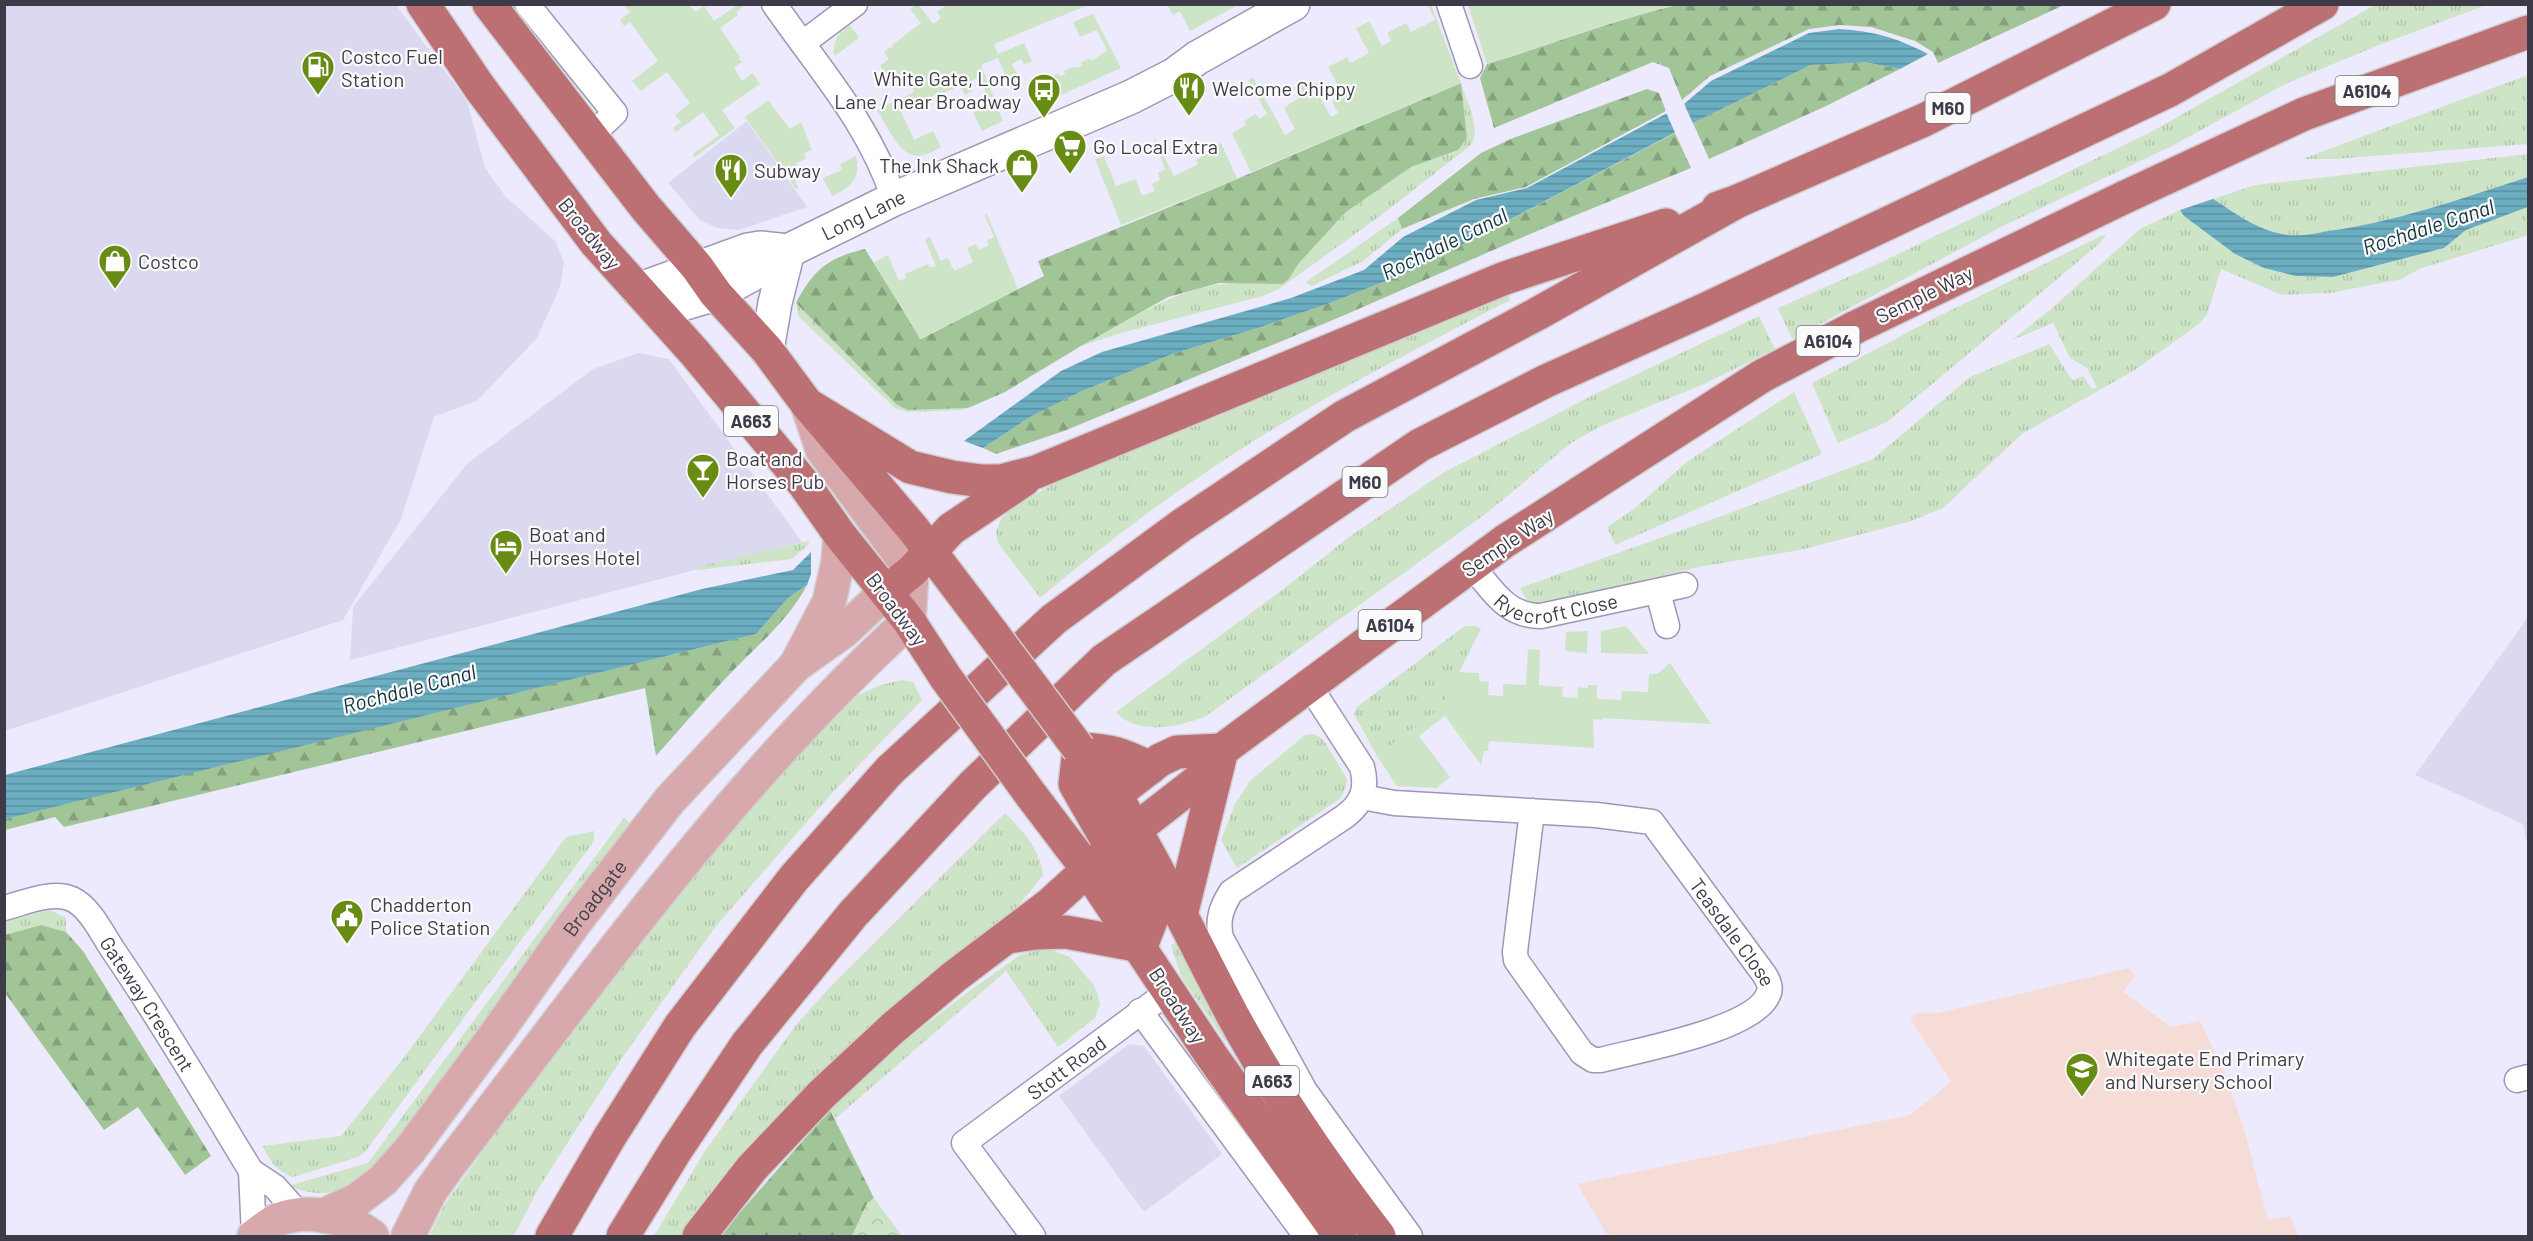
<svg xmlns="http://www.w3.org/2000/svg" width="2533" height="1241" viewBox="0 0 2533 1241" font-family="Barlow,sans-serif">
  <style>
    .commercial { fill: #dbd9ef }
    .education { fill: #f6dcd7 }
    .grass { fill: url(#grass-tufts) }
    .forest { fill: url(#forest-firs) }
    .park { fill: url(#park-crowns) }
    .garden { fill: #cde4c6 }
    .water { fill: url(#water-rules) }
    .pier { fill: #edeafd }
    .lines { fill: none; stroke-linecap: round; stroke-linejoin: round }
    .street-casing { stroke: #9c98b6; stroke-width: 27 }
    .secondary-casing { stroke: #9c98b6; stroke-width: 36 }
    .primary-casing { stroke: #d0d0d3; stroke-width: 36 }
    .highway-casing { stroke: #d0d0d3; stroke-width: 36 }
    .street { stroke: #fff; stroke-width: 24 }
    .secondary { stroke: #fff; stroke-width: 33 }
    .primary { stroke: #d7a9ac; stroke-width: 33 }
    .highway { stroke: #bc7074; stroke-width: 33 }
    .highway-bridge-casing { stroke: #d0d0d3; stroke-width: 36; stroke-linecap: butt }
    .highway-bridge { stroke: #bc7074; stroke-width: 33 }
    .labels { text-anchor: middle; dominant-baseline: central; stroke-width: 4.5; stroke-linejoin: round; paint-order: stroke }
    .shield { fill: #fafafa; stroke: #76747d; stroke-width: 1.5 }
    .shield-label { font-size: 18px; font-weight: bold; fill: #3d3b47 }
    .poi-label { font-size: 20px; fill: #3d3b47; stroke: #fafafa; text-anchor: start }
    .street-label { font-size: 20px; fill: #3d3b47; stroke: #fafafa }
    .water-label { font-size: 21px; font-style: italic; fill: #13333c; stroke: #fafafa }
  </style>
  <defs>
    <pattern id="grass-tufts" width="24" height="20" patternUnits="userSpaceOnUse" patternTransform="scale(1.5)"><rect width="24" height="20" fill="#cde4c6"/><path d="M3 7l-1-3M5 7V3M7 7l1-3M15 17l-1-3M17 17v-4M19 17l1-3" fill="none" stroke="#b1c4ab"/></pattern>
    <pattern id="forest-firs" width="22" height="20" patternUnits="userSpaceOnUse" patternTransform="scale(1.5)"><rect width="22" height="20" fill="#a2c598"/><path d="M5 1l3.5 6h-7zM16 11l3.5 6h-7z" fill="#85a17e"/></pattern>
    <pattern id="park-crowns" width="20" height="18" patternUnits="userSpaceOnUse" patternTransform="scale(1.5)"><rect width="20" height="18" fill="#cde4c6"/><path d="M2 6a3 3 0 1 1 6 0M12 15a3 3 0 1 1 6 0" fill="none" stroke="#b1c4ab"/></pattern>
    <pattern id="water-rules" width="6" height="5" patternUnits="userSpaceOnUse" patternTransform="scale(1.5)"><rect width="6" height="5" fill="#6caec1"/><path d="M0 2.5h6" fill="none" stroke="#5a8f9f"/></pattern>
  </defs>
  <rect width="100%" height="100%" fill="#edeafd"/>
  <g class="commercial">
    <polygon points="4,5 396,5 467,101 485,168 506,197 555,241 564,262 560,287 537,338 478,400 434,417 401,519 343,620 5,731"/>
    <polygon points="747,121 807,207 739,230 717,228 700,220 668,183"/>
    <polygon points="638,353 669,359 802,542 350,660 353,607 467,464 593,369"/>
    <polygon points="2528,617 2528,848 2523,824 2415,775"/>
    <polygon points="1129,1044 1144,1046 1222,1154 1144,1212 1059,1096"/>
  </g>
  <polygon class="education" points="2129,968 2135,976 2123,992 2171,1027 2200,1021 2226,1076 2244,1129 2268,1220 2290,1216 2298,1236 1613,1236 1606,1233 1577,1184 1910,1115 1951,1082 1910,1018 1918,1013 1938,1013"/>
  <g class="grass">
    <polygon points="2375,5 2486,5 2379,45 2285,84 2172,146 2001,227 1792,339 1778,308 1873,266 2149,133"/>
    <polygon points="2528,75 2528,144 2335,159 2302,159"/>
    <path d="M1461,83C1466,99 1482,130 1471,145L1384,213L1279,289L1263,296L1121,333L1081,346C1152,307 1197,273 1282,284L1288,280L1299,263L1346,212L1411,167L1458,150L1467,138Z"/>
    <path d="M2528,154V177C2463,198 2396,222 2328,231C2314,234 2297,237 2282,234C2256,229 2235,213 2213,199L2255,185Z"/>
    <polygon points="2528,207 2528,235 2419,269 2402,279 2330,293 2282,295 2221,269 2207,315 2200,323 2135,370 2022,434 1943,508 1908,522 1800,550 1699,567 1536,606 1527,600 1520,588 1730,513 1873,459 1970,377 2049,344 2072,380 2083,376 2092,389 2097,387 2087,368 2070,358 2053,323 2012,340 2051,309 2140,229 2180,210 2184,216 2235,254 2264,268 2296,276 2333,277 2444,248 2466,230"/>
    <polygon points="1398,218 1402,229 1363,261 1312,286 1305,283"/>
    <polygon points="2103,235 2106,236 2100,243 1887,422 1838,443 1812,383 1933,319"/>
    <path d="M1506,287L1510,300C1445,334 1379,368 1314,405C1217,460 1125,526 1040,598L998,543L996,531L1001,519L1013,507L1082,468Z"/>
    <polygon points="796,303 897,405 909,410 968,408 960,410 907,412 895,408 798,316"/>
    <path d="M1759,316L1775,349L1704,384L1601,426L1571,443L1488,512L1206,716C1181,727 1136,736 1116,712L1281,591L1349,537L1443,473L1595,394Z"/>
    <polygon points="1794,392 1822,454 1615,545 1607,527 1634,509 1688,461"/>
    <polygon points="808,541 809,544 792,559 698,570 697,567"/>
    <polygon points="1465,626 1476,626 1481,629 1443,704 1436,712 1377,756 1354,714 1358,706"/>
    <polygon points="901,680 913,682 922,700 832,793 716,926 620,1061 538,1189 514,1236 429,1236 445,1204 524,1093 673,899 810,741 858,695 881,685"/>
    <polygon points="1313,734 1323,739 1347,779 1346,787 1341,798 1237,868 1221,840 1235,804 1250,781 1305,735"/>
    <path d="M1005,813C1023,831 1040,849 1043,875L1019,905L881,1018L828,1066L736,1164L680,1236H654L705,1151L796,1025L831,986Z"/>
    <path d="M624,818L630,823C601,862 571,900 543,940C510,986 480,1033 446,1078C423,1109 401,1145 372,1170C343,1194 322,1199 288,1186L368,1163Z"/>
    <path d="M594,831V841L365,1152L358,1157L293,1177C279,1173 268,1159 263,1146L341,1136L405,1056L566,837Z"/>
    <polygon points="50,910 66,918 66,932 41,925 5,935 4,921"/>
    <polygon points="1179,941 1231,1036 1225,1041 1181,976 1171,945"/>
    <polygon points="1046,948 1070,957 1094,985 1100,1003 1095,1018 1058,1047 1006,971 836,1118 830,1110 906,1040 964,995 1020,955"/>
  </g>
  <g class="forest">
    <path d="M1677,5H2064L1938,63L1933,52L1915,41L1871,27L1840,25L1809,29L1710,76L1682,100L1669,68L1653,62L1494,128L1480,78L1487,64C1551,45 1612,20 1677,5Z"/>
    <polygon points="1837,62 1864,62 1900,69 1824,107 1709,159 1693,123 1811,65"/>
    <path d="M1461,83L1467,138L1458,150L1411,167L1346,212L1299,263L1288,280L1282,284L1219,283L1168,297L1081,346L1005,392L968,408L908,410L897,405L796,303C813,270 829,257 865,249L921,339L1044,276L1038,261L1211,190Z"/>
    <polygon points="1647,89 1659,93 1666,111 1526,187 1474,199 1402,229 1398,218 1481,153 1513,138"/>
    <polygon points="1675,133 1691,168 1537,231 1340,317 1064,431 996,454 983,448 1030,417 1080,392 1175,353 1258,328 1330,303 1414,270"/>
    <path d="M807,585C787,623 754,648 725,679C701,704 679,730 656,756L645,688L64,827L55,817L5,830V819L33,811L756,634L788,598Z"/>
    <polygon points="41,925 66,932 83,951 211,1156 185,1175 138,1107 104,1130 5,993 5,935"/>
    <polygon points="830,1110 874,1198 867,1204 852,1236 719,1236"/>
  </g>
  <polygon class="park" points="874,1198 902,1236 852,1236 867,1204"/>
  <g class="garden">
    <polygon points="624,5 689,5 695,12 704,6 714,21 735,7 733,5 746,5 736,12 738,15 720,28 740,57 739,60 743,61 734,68 742,81 753,73 760,84 722,110 735,128 695,157 693,154 719,135 703,112 676,132 673,128 681,122 675,115 690,103 667,72 641,91 632,81 658,61 630,22 624,26 620,20 630,12"/>
    <path d="M916,5H919L933,24L941,18L937,12L947,5H1088L994,44L998,54L1024,43L1032,61L1024,65L1021,59L1012,64L1022,84L1011,89L998,58L981,65L1003,121L982,131L973,113L991,104L979,77L969,82L973,91L965,95L960,86L941,94L938,91L937,94L920,102L921,106L912,110L910,105L900,109L914,140L933,131L941,147C935,150 929,154 923,155C901,162 887,125 877,110L914,92L909,82L897,87L880,66L889,59L884,52L890,47L893,49L892,45L921,23L910,9Z"/>
    <polygon points="1167,5 1238,5 1190,31 1180,11 1173,15"/>
    <polygon points="1428,5 1431,5 1461,83 1251,172 1232,133 1246,125 1244,121 1256,114 1259,119 1267,114 1248,80 1253,77 1285,135 1295,129 1284,108 1299,98 1294,88 1312,79 1315,84 1322,81 1326,88 1318,93 1331,117 1338,113 1332,101 1343,95 1328,67 1347,57 1350,63 1369,53 1356,29 1369,21 1382,46 1391,41 1387,33 1406,23 1411,32 1435,20"/>
    <path d="M1468,5H1677C1612,20 1551,45 1487,64Z"/>
    <polygon points="1093,14 1121,68 1050,100 1043,84 1048,81 1047,79 1058,73 1060,76 1065,74 1064,71 1075,66 1076,68 1082,66 1081,62 1090,58 1092,61 1107,50 1097,30 1080,37 1073,22"/>
    <polygon points="850,25 859,38 835,56 833,52 837,36"/>
    <polygon points="768,100 790,129 801,122 812,150 804,153 806,159 796,163 797,167 791,169 798,188 796,189 745,117"/>
    <polygon points="1153,135 1174,176 1198,164 1196,160 1215,149 1213,147 1221,143 1237,179 1121,225 1095,159 1104,156 1116,186 1136,179 1142,196 1155,191 1152,184 1160,180 1158,173 1165,169"/>
    <path d="M856,156C861,179 851,187 832,196L823,178L842,170L840,164Z"/>
    <polygon points="987,214 1018,289 920,339 874,262 888,255 899,281 906,278 905,274 928,264 930,268 936,266 925,240 930,237 941,261 948,258 954,271 973,262 967,248 976,244 979,250 989,245 987,240 994,237 985,215"/>
    <polygon points="1626,626 1649,654 1601,653 1601,631"/>
    <polygon points="1588,631 1587,653 1565,651 1566,632"/>
    <polygon points="1528,649 1540,650 1539,685 1563,687 1562,697 1577,698 1578,687 1588,688 1588,685 1597,685 1597,699 1621,700 1622,691 1648,692 1649,674 1657,674 1670,663 1711,724 1603,718 1603,720 1593,719 1594,748 1489,741 1488,751 1484,751 1481,765 1445,716 1419,736 1450,777 1437,788 1397,786 1377,756 1436,712 1443,704 1458,672 1479,673 1479,681 1489,682 1488,695 1503,696 1503,684 1526,685"/>
  </g>
  <g class="water">
    <path d="M1839,29C1873,31 1898,38 1928,54L1900,69L1864,62L1811,65L1693,123L1414,270L1330,303L1258,328L1175,353L1080,392L1030,417L983,448L964,441L1061,371L1102,352L1291,298L1364,270L1403,237L1476,200L1527,188L1684,104L1711,81L1809,33Z"/>
    <path d="M2528,177V207L2466,230L2444,248L2333,277L2296,276L2264,268L2235,254L2184,216L2180,210L2213,199C2235,213 2256,229 2282,234C2297,237 2314,234 2328,231C2396,222 2463,198 2528,177Z"/>
    <polygon points="811,552 811,574 807,585 788,598 756,634 5,819 5,775 702,589 793,570"/>
  </g>
  <polygon class="pier" points="1683,101 1694,126 1676,135 1665,110"/>
  <g class="lines">
    <g class="street-casing">
      <g id="street">
        <polyline points="527,4 615,113 592,135"/>
        <path d="M774,4C819,69 869,123 894,199"/>
        <polyline points="1449,4 1470,66"/>
        <polyline points="803,43 855,4"/>
        <path id="s1" d="M1471,565C1492,589 1505,616 1541,616L1685,585"/>
        <polyline points="1658,592 1667,626"/>
        <path d="M1309,685L1362,767C1368,789 1362,804 1344,817L1231,892C1221,908 1217,920 1221,938L1305,1091L1410,1236"/>
        <path id="s2" d="M1362,797L1394,803L1596,815L1652,822L1764,974C1768,980 1772,988 1768,995C1753,1030 1638,1050 1601,1060H1593L1582,1053L1516,960L1515,952L1532,811"/>
        <path id="s3" d="M4,908C24,903 53,890 72,899C91,908 103,936 115,953C163,1023 206,1097 251,1171L275,1187L299,1214"/>
        <polyline points="1140,1011 1306,1236"/>
        <polyline points="2517,1080 2528,1077"/>
        <polyline points="251,1171 254,1236"/>
        <path id="s4" d="M1033,1236L964,1143L1168,992"/>
      </g>
    </g>
    <g class="secondary-casing">
      <g id="secondary">
        <polyline points="638,290 748,250 760,248 788,251"/>
        <path id="s5" d="M658,311L716,294L751,275L788,251L894,199L1131,97L1174,75L1197,58L1293,4"/>
        <polyline points="767,350 775,303 788,251"/>
      </g>
    </g>
    <g class="primary-casing">
      <g id="primary">
        <polyline points="798,661 829,602 838,562 840,535"/>
        <path id="s6" d="M322,1216L357,1200L383,1180L409,1151L496,1034L573,925L669,801L796,665L844,631L887,591"/>
        <path d="M254,1236C264,1229 273,1220 286,1217C314,1209 349,1219 372,1236"/>
        <path d="M408,1236L430,1192L450,1164C595,976 733,781 909,621L912,571L822,449L807,404"/>
      </g>
    </g>
    <g class="highway-casing">
      <g id="highway">
        <polyline points="423,4 480,88 596,243 695,353 804,484 840,535 909,621 946,678"/>
        <polyline points="489,4 646,208 697,267 716,294 767,350 807,404 914,530 993,634"/>
        <polyline points="1718,208 1738,201 1924,120 2154,4"/>
        <polyline points="807,404 910,467 952,477 982,481 1001,481 1036,472 1505,278 1666,225"/>
        <polyline points="887,591 912,571 951,529 1024,480"/>
        <path d="M1079,749C1108,775 1119,802 1138,835C1172,894 1201,956 1233,1016C1275,1093 1326,1167 1379,1236"/>
        <polyline points="1079,749 1075,784 1152,918 1141,946"/>
        <path d="M1079,749C1111,750 1122,754 1150,768"/>
        <polyline points="1031,795 1088,870 1211,1055 1340,1236"/>
        <polyline points="1098,808 1160,760 1177,752 1222,750"/>
        <polyline points="1181,915 1220,758"/>
        <polyline points="1008,937 1036,933 1066,932 1141,946"/>
        <polyline points="552,1236 609,1138 680,1026 794,878 889,771 1054,619 1182,525 1345,416 1537,314 1738,201"/>
        <polyline points="623,1236 676,1150 747,1044 853,914 973,785 1104,660 1420,445 1546,381 1706,309 2170,90 2322,4"/>
        <polyline points="699,1236 752,1168 822,1094 893,1028 955,976 1049,905 1113,847 1199,780 1222,750 1505,541 1762,376 1856,327 2125,197 2304,114 2528,32"/>
      </g>
    </g>
    <use href="#street" class="street"/>
    <use href="#secondary" class="secondary"/>
    <use href="#primary" class="primary"/>
    <use href="#highway" class="highway"/>
    <g class="highway-bridge-casing">
      <g id="highway-bridge">
        <polyline points="993,634 1079,749"/>
        <polyline points="946,678 1031,795"/>
      </g>
    </g>
    <use href="#highway-bridge" class="highway-bridge"/>
  </g>
  <defs>
    <g id="fuel-pin" transform="scale(1.725)"><path d="M0 17L-7.5 6A9.5 9.5 0 1 1 7.5 6Z" fill="#688c13" stroke="#fafafa"/><path d="M-5.5-6h7V0h2V4h1.3V-2.5L3-4.5l.8-.8L6-3V5H2.5V1h-1V6h-7ZM-4.2-4.7v3.2H.2V-4.7Z" fill="#fff"/></g>
    <g id="restaurant-pin" transform="scale(1.725)"><path d="M0 17L-7.5 6A9.5 9.5 0 1 1 7.5 6Z" fill="#688c13" stroke="#fafafa"/><path d="M-5-6h1v4h1v-4h1v4h1v-4h1v5L-1.5 .5V6h-2V.5L-5-1ZM5-6V6H3V1.5H1.5Q1.5-4 5-6Z" fill="#fff"/></g>
    <g id="bus-pin" transform="scale(1.725)"><path d="M0 17L-7.5 6A9.5 9.5 0 1 1 7.5 6Z" fill="#688c13" stroke="#fafafa"/><path d="M-5-6H5V4H4V6H2V4H-2V6H-4V4H-5ZM-3.5-4V0h7V-4ZM-3.5 1.2v1.5H-2V1.2ZM2 1.2v1.5H3.5V1.2Z" fill="#fff"/></g>
    <g id="supermarket-pin" transform="scale(1.725)"><path d="M0 17L-7.5 6A9.5 9.5 0 1 1 7.5 6Z" fill="#688c13" stroke="#fafafa"/><path d="M-6-5.5h2.5l.6 2H6L4.5 2H-2.5L-4.4-4H-6ZM-1.5 3.2a1.3 1.3 0 1 0 .1 0ZM3 3.2a1.3 1.3 0 1 0 .1 0Z" fill="#fff"/></g>
    <g id="shop-pin" transform="scale(1.725)"><path d="M0 17L-7.5 6A9.5 9.5 0 1 1 7.5 6Z" fill="#688c13" stroke="#fafafa"/><path d="M-5-2.5h2.3a2.7 3.5 0 0 1 5.4 0H5L5.5 6h-11ZM-1.5-2.5h3a1.5 2.3 0 0 0-3 0Z" fill="#fff"/></g>
    <g id="bar-pin" transform="scale(1.725)"><path d="M0 17L-7.5 6A9.5 9.5 0 1 1 7.5 6Z" fill="#688c13" stroke="#fafafa"/><path d="M-6-5H6L.8 .8V4.5H3.5V6h-7V4.5H-.8V.8Z" fill="#fff"/></g>
    <g id="hotel-pin" transform="scale(1.725)"><path d="M0 17L-7.5 6A9.5 9.5 0 1 1 7.5 6Z" fill="#688c13" stroke="#fafafa"/><path d="M-6-4.5h1.5V1H6V5H4.5V3h-9V5H-6ZM-4 0a1.8 1.8 0 1 1 3.6 0ZM.5 0V-2.5h3Q6-2.5 6 0Z" fill="#fff"/></g>
    <g id="civic-pin" transform="scale(1.725)"><path d="M0 17L-7.5 6A9.5 9.5 0 1 1 7.5 6Z" fill="#688c13" stroke="#fafafa"/><path d="M-.6-6.5H3V-4.5H.6V-3L4-1V1h2V6H-6V1h2V-1L-.6-3ZM-1.2 2.5V6h2.4V2.5Z" fill="#fff"/></g>
    <g id="school-pin" transform="scale(1.725)"><path d="M0 17L-7.5 6A9.5 9.5 0 1 1 7.5 6Z" fill="#688c13" stroke="#fafafa"/><path d="M0-5L7-2L0 1L-7-2ZM-4 1L0 2.5L4 1V4Q0 6-4 4Z" fill="#fff"/></g>
  </defs>
  <g fill-rule="evenodd">
    <use href="#fuel-pin" x="318" y="67"/>
    <use href="#restaurant-pin" x="1189" y="88"/>
    <use href="#bus-pin" x="1044" y="90"/>
    <use href="#supermarket-pin" x="1070" y="146"/>
    <use href="#shop-pin" x="1022" y="165"/>
    <use href="#restaurant-pin" x="731" y="170"/>
    <use href="#shop-pin" x="115" y="261"/>
    <use href="#bar-pin" x="703" y="470"/>
    <use href="#hotel-pin" x="506" y="546"/>
    <use href="#civic-pin" x="347" y="916"/>
    <use href="#school-pin" x="2082" y="1069"/>
  </g>
  <g class="labels">
    <g class="shield">
      <rect x="2335.5" y="76" width="63" height="30" rx="4.5"/>
      <rect x="1925.5" y="93" width="45" height="30" rx="4.5"/>
      <rect x="1796.5" y="326" width="63" height="30" rx="4.5"/>
      <rect x="724" y="406" width="54" height="30" rx="4.5"/>
      <rect x="1342.5" y="467" width="45" height="30" rx="4.5"/>
      <rect x="1358.5" y="610" width="63" height="30" rx="4.5"/>
      <rect x="1245" y="1066" width="54" height="30" rx="4.5"/>
    </g>
    <g class="shield-label">
      <text x="2367" y="91">A6104</text>
      <text x="1948" y="108">M60</text>
      <text x="1828" y="341">A6104</text>
      <text x="751" y="421">A663</text>
      <text x="1365" y="482">M60</text>
      <text x="1390" y="625">A6104</text>
      <text x="1272" y="1081">A663</text>
    </g>
    <g class="poi-label">
      <text x="341" y="56">Costco Fuel<tspan x="341" dy="23">Station</tspan></text>
      <text x="1021" y="78" text-anchor="end">White Gate, Long<tspan x="1021" dy="23">Lane / near Broadway</tspan></text>
      <text x="1212" y="88">Welcome Chippy</text>
      <text x="1093" y="146">Go Local Extra</text>
      <text x="999" y="165" text-anchor="end">The Ink Shack</text>
      <text x="754" y="170">Subway</text>
      <text x="138" y="261">Costco</text>
      <text x="726" y="458">Boat and<tspan x="726" dy="23">Horses Pub</tspan></text>
      <text x="529" y="534">Boat and<tspan x="529" dy="23">Horses Hotel</tspan></text>
      <text x="370" y="904">Chadderton<tspan x="370" dy="23">Police Station</tspan></text>
      <text x="2105" y="1058">Whitegate End Primary<tspan x="2105" dy="23">and Nursery School</tspan></text>
    </g>
    <g class="street-label">
      <text stroke="none"><textPath href="#s5" startOffset="228">Long Lane</textPath></text>
      <text transform="translate(590 233) rotate(51)">Broadway</text>
      <text transform="translate(1924 294) rotate(-26)">Semple Way</text>
      <text transform="translate(1507 542) rotate(-34)">Semple Way</text>
      <text stroke="none"><textPath href="#s1" startOffset="105">Ryecroft Close</textPath></text>
      <text transform="translate(897 609) rotate(53)">Broadway</text>
      <text stroke="none"><textPath href="#s6" startOffset="424">Broadgate</textPath></text>
      <text stroke="none"><textPath href="#s2" startOffset="428">Teasdale Close</textPath></text>
      <text stroke="none"><textPath href="#s3" startOffset="200">Gateway Crescent</textPath></text>
      <text transform="translate(1178 1005) rotate(57)">Broadway</text>
      <text stroke="none"><textPath href="#s4" startOffset="243">Stott Road</textPath></text>
    </g>
    <g class="water-label">
      <text transform="translate(2428 226) rotate(-18)">Rochdale Canal</text>
      <text transform="translate(1444 243) rotate(-26)">Rochdale Canal</text>
      <text transform="translate(409 688) rotate(-15)">Rochdale Canal</text>
    </g>
  </g>
  <rect width="2533" height="1241" fill="none" stroke="#3d3b47" stroke-width="12"/>
</svg>
